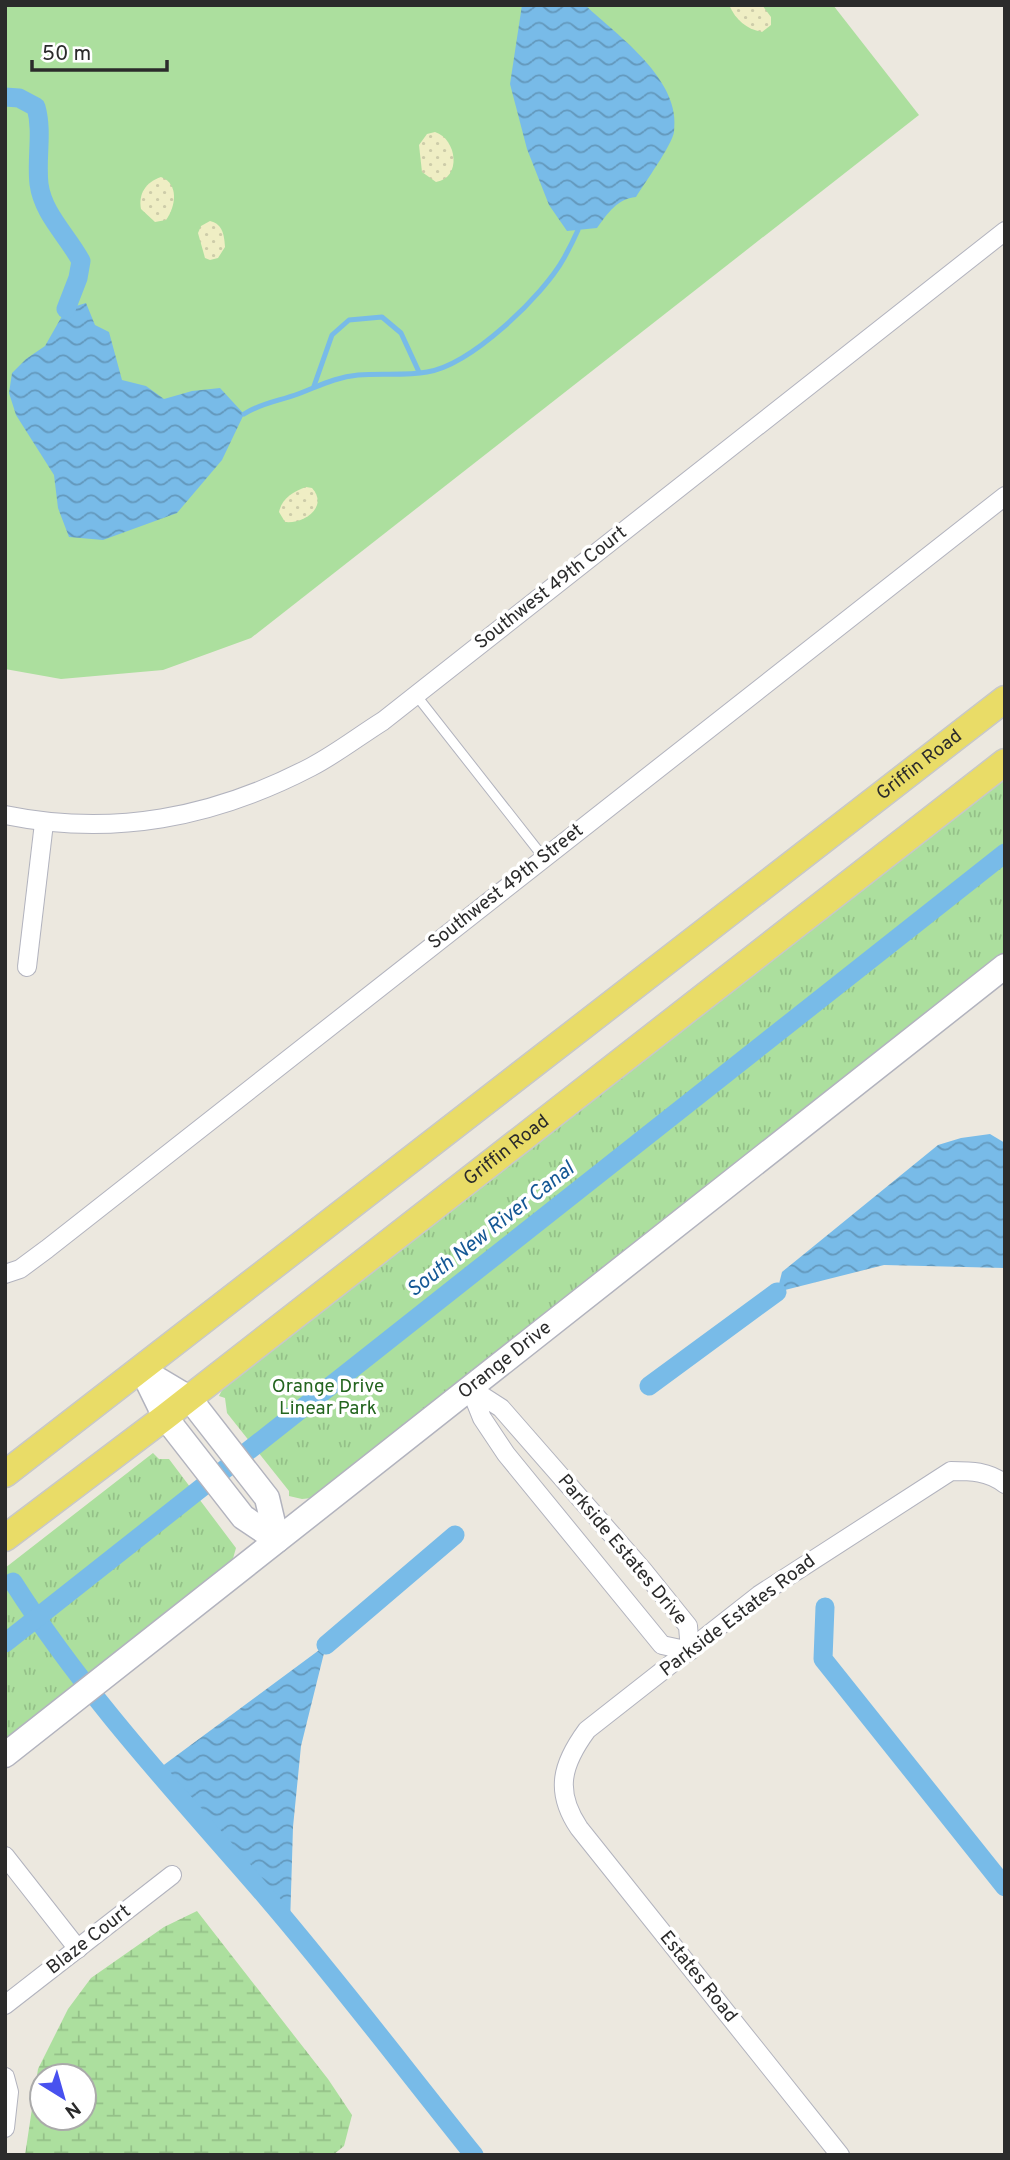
<svg xmlns="http://www.w3.org/2000/svg" width="1010" height="2160" viewBox="0 0 1010 2160" font-family="Overpass,sans-serif">
  <style>
    .grass { fill: #acdf9e }
    .wetland { fill: url(#wetland-marsh); fill-rule: evenodd }
    .sand { fill: url(#sand-dots) }
    .park { fill: url(#park-tufts) }
    .water { fill: url(#water-waves) }
    .lines { fill: none; stroke-linecap: round; stroke-linejoin: round }
    .stream { stroke: #78bbe8; stroke-width: 5 }
    .canal { stroke: #78bbe8; stroke-width: 19 }
    .lane-casing { stroke: #b2b3be; stroke-width: 11 }
    .street-casing { stroke: #b2b3be; stroke-width: 20 }
    .secondary-casing { stroke: #b2b3be; stroke-width: 27 }
    .primary-casing { stroke: #c8c8c8; stroke-width: 29 }
    .lane { stroke: #fff; stroke-width: 9 }
    .street { stroke: #fff; stroke-width: 18 }
    .secondary { stroke: #fff; stroke-width: 24 }
    .primary { stroke: #e9dc67; stroke-width: 26 }
    .labels { text-anchor: middle; dominant-baseline: central; stroke-width: 7; stroke-linejoin: round; paint-order: stroke }
    .street-label { font-size: 19px; fill: #2b2b2b; stroke: #fff }
    .park-label { font-size: 19px; fill: #24651f; stroke: #fff }
    .water-label { font-size: 21px; font-style: italic; fill: #155895; stroke: #fff }
  </style>
  <defs>
    <pattern id="wetland-marsh" width="20" height="14" patternUnits="userSpaceOnUse" patternTransform="scale(1.75)"><rect width="20" height="14" fill="#acdf9e"/><path d="M1 5h8M5 5V1M11 12h8M15 12V8" fill="none" stroke="#94c088"/></pattern>
    <pattern id="sand-dots" width="8" height="8" patternUnits="userSpaceOnUse" patternTransform="scale(1.75)"><rect width="8" height="8" fill="#efeec4"/><path d="M2 2h.1M6 6h.1" fill="none" stroke="#cdcca9" stroke-width="1.8" stroke-linecap="round"/></pattern>
    <pattern id="park-tufts" width="24" height="20" patternUnits="userSpaceOnUse" patternTransform="scale(1.75)"><rect width="24" height="20" fill="#acdf9e"/><path d="M3 7l-1-3M5 7V3M7 7l1-3M15 17l-1-3M17 17v-4M19 17l1-3" fill="none" stroke="#94c088"/></pattern>
    <pattern id="water-waves" width="16" height="10" patternUnits="userSpaceOnUse" patternTransform="scale(1.75)"><rect width="16" height="10" fill="#78bbe8"/><path d="M0 5q4-4 8 0t8 0" fill="none" stroke="#6398bc"/></pattern>
  </defs>
  <rect width="100%" height="100%" fill="#ece8df"/>
  <polygon class="grass" points="5,5 833,5 919,115 251,638 163,670 61,679 5,669"/>
  <path class="wetland" d="M197,1911L328,2079L352,2115L344,2146L333,2155H25L38,2069L68,2009L91,1978L164,1927ZM42,2076H84V2118H42Z"/>
  <g class="sand">
    <path d="M729,5H762L771,17V25L762,32C746,29 736,20 729,5Z"/>
    <path d="M435,132C457,139 462,178 436,182L422,172L419,145L427,134Z"/>
    <path d="M161,177C179,184 176,206 166,220L155,222L141,209C138,194 146,182 161,177Z"/>
    <path d="M210,221C223,224 224,235 225,247L218,258L210,260L205,258L198,233L201,226Z"/>
    <path d="M306,487L312,488C329,507 304,524 285,522L279,512C282,498 293,492 306,487Z"/>
  </g>
  <g class="park">
    <polygon points="1005,778 1005,956 312,1498 302,1499 289,1496 289,1491 227,1413 225,1398 219,1396 223,1388 457,1207"/>
    <polygon points="153,1453 159,1459 169,1459 236,1548 232,1562 5,1746 5,1568"/>
  </g>
  <g class="water">
    <path d="M522,5H585C619,37 682,80 674,132C672,145 644,184 636,197C617,199 608,213 597,228L567,231L549,205L527,149L510,84Z"/>
    <polygon points="86,303 95,325 109,332 122,380 146,386 164,399 192,391 220,388 244,414 222,460 177,513 103,540 69,537 58,508 54,475 16,415 9,393 12,373 26,359 45,346 66,309"/>
    <polygon points="990,1134 1005,1143 1005,1268 884,1265 777,1292 782,1272 938,1145 961,1138"/>
    <polygon points="326,1645 301,1746 293,1827 290,1925 157,1770"/>
  </g>
  <g class="lines">
    <g class="stream">
      <polyline points="314,386 332,335 349,320 382,317 401,333 419,372"/>
      <path d="M244,414C261,403 279,401 298,394C319,386 336,377 358,375C381,373 405,376 427,372C471,365 543,296 564,258C569,249 574,239 578,230"/>
    </g>
    <g class="canal">
      <path d="M5,97L19,98L36,107C43,132 36,158 39,184C43,214 67,235 81,261L78,278L66,309"/>
      <polyline points="649,1386 777,1292"/>
      <path d="M13,1582C86,1697 180,1797 268,1899C339,1982 405,2069 474,2155"/>
      <polyline points="825,1607 823,1659 1005,1887"/>
      <polyline points="5,1643 1005,853"/>
      <polyline points="326,1645 455,1535"/>
    </g>
    <g class="lane-casing">
      <polyline id="lane" points="416,695 544,858"/>
    </g>
    <g class="street-casing">
      <g id="street">
        <path d="M5,815C113,837 213,818 311,767C336,754 359,736 383,721L1005,231"/>
        <polyline points="27,967 44,823"/>
        <polyline points="5,1274 20,1269 47,1249 1005,496"/>
        <polygon points="470,1388 501,1408 642,1569 688,1626 690,1651 662,1645 506,1454 482,1418"/>
        <polyline points="5,1856 78,1949"/>
        <polyline points="5,2005 172,1875"/>
        <polyline points="5,2077 9,2092 5,2128"/>
        <path d="M840,2155L579,1828C554,1791 562,1764 587,1730L759,1595L951,1471C971,1471 988,1471 1005,1484"/>
      </g>
    </g>
    <g class="secondary-casing">
      <g id="secondary">
        <polyline points="142,1370 189,1398 267,1498 277,1540"/>
        <polyline points="142,1370 165,1417 243,1517 277,1540"/>
        <path id="s1" d="M5,1755L1005,966"/>
      </g>
    </g>
    <g class="primary-casing">
      <g id="primary">
        <path id="s2" d="M5,1474L1005,699"/>
        <path id="s3" d="M5,1538L165,1417L1005,762"/>
      </g>
    </g>
    <use href="#lane" class="lane"/>
    <use href="#street" class="street"/>
    <use href="#secondary" class="secondary"/>
    <use href="#primary" class="primary"/>
  </g>
  <g class="labels">
    <g class="street-label">
      <text transform="translate(551 588) rotate(-38)">Southwest 49th Court</text>
      <text stroke="none"><textPath href="#s2" startOffset="1157">Griffin Road</textPath></text>
      <text transform="translate(506 887) rotate(-38)">Southwest 49th Street</text>
      <text stroke="none"><textPath href="#s3" startOffset="634">Griffin Road</textPath></text>
      <text stroke="none"><textPath href="#s1" startOffset="637">Orange Drive</textPath></text>
      <text transform="translate(622 1550) rotate(50)">Parkside Estates Drive</text>
      <text transform="translate(738 1616) rotate(-37)">Parkside Estates Road</text>
      <text transform="translate(89 1940) rotate(-38)">Blaze Court</text>
      <text transform="translate(698 1977) rotate(51)">Estates Road</text>
    </g>
    <g class="park-label">
      <text x="328" y="1387">Orange Drive<tspan x="328" dy="22">Linear Park</tspan></text>
    </g>
    <g class="water-label">
      <text transform="translate(491 1230) rotate(-38)">South New River Canal</text>
    </g>
  </g>
  <rect width="1010" height="2160" fill="none" stroke="#2b2b2b" stroke-width="14"/>
  <g transform="translate(63 2097) rotate(143)"><circle r="33" fill="#ffffff" stroke="#aaaaaa" stroke-width="2"/>
  <path d="M0-5L12 26L0 18L-12 26Z" fill="#4851ef"/>
  <text y="-10" font-size="19" font-weight="bold" text-anchor="middle" fill="#2b2b2b">N</text>
  </g>
  <path d="M32 60v10h135v-10" fill="none" stroke="#2b2b2b" stroke-width="3.5"/>
  <text x="42" y="60" font-size="21" fill="#2b2b2b" stroke="#ffffff" stroke-width="5" paint-order="stroke">50 m</text>
</svg>
